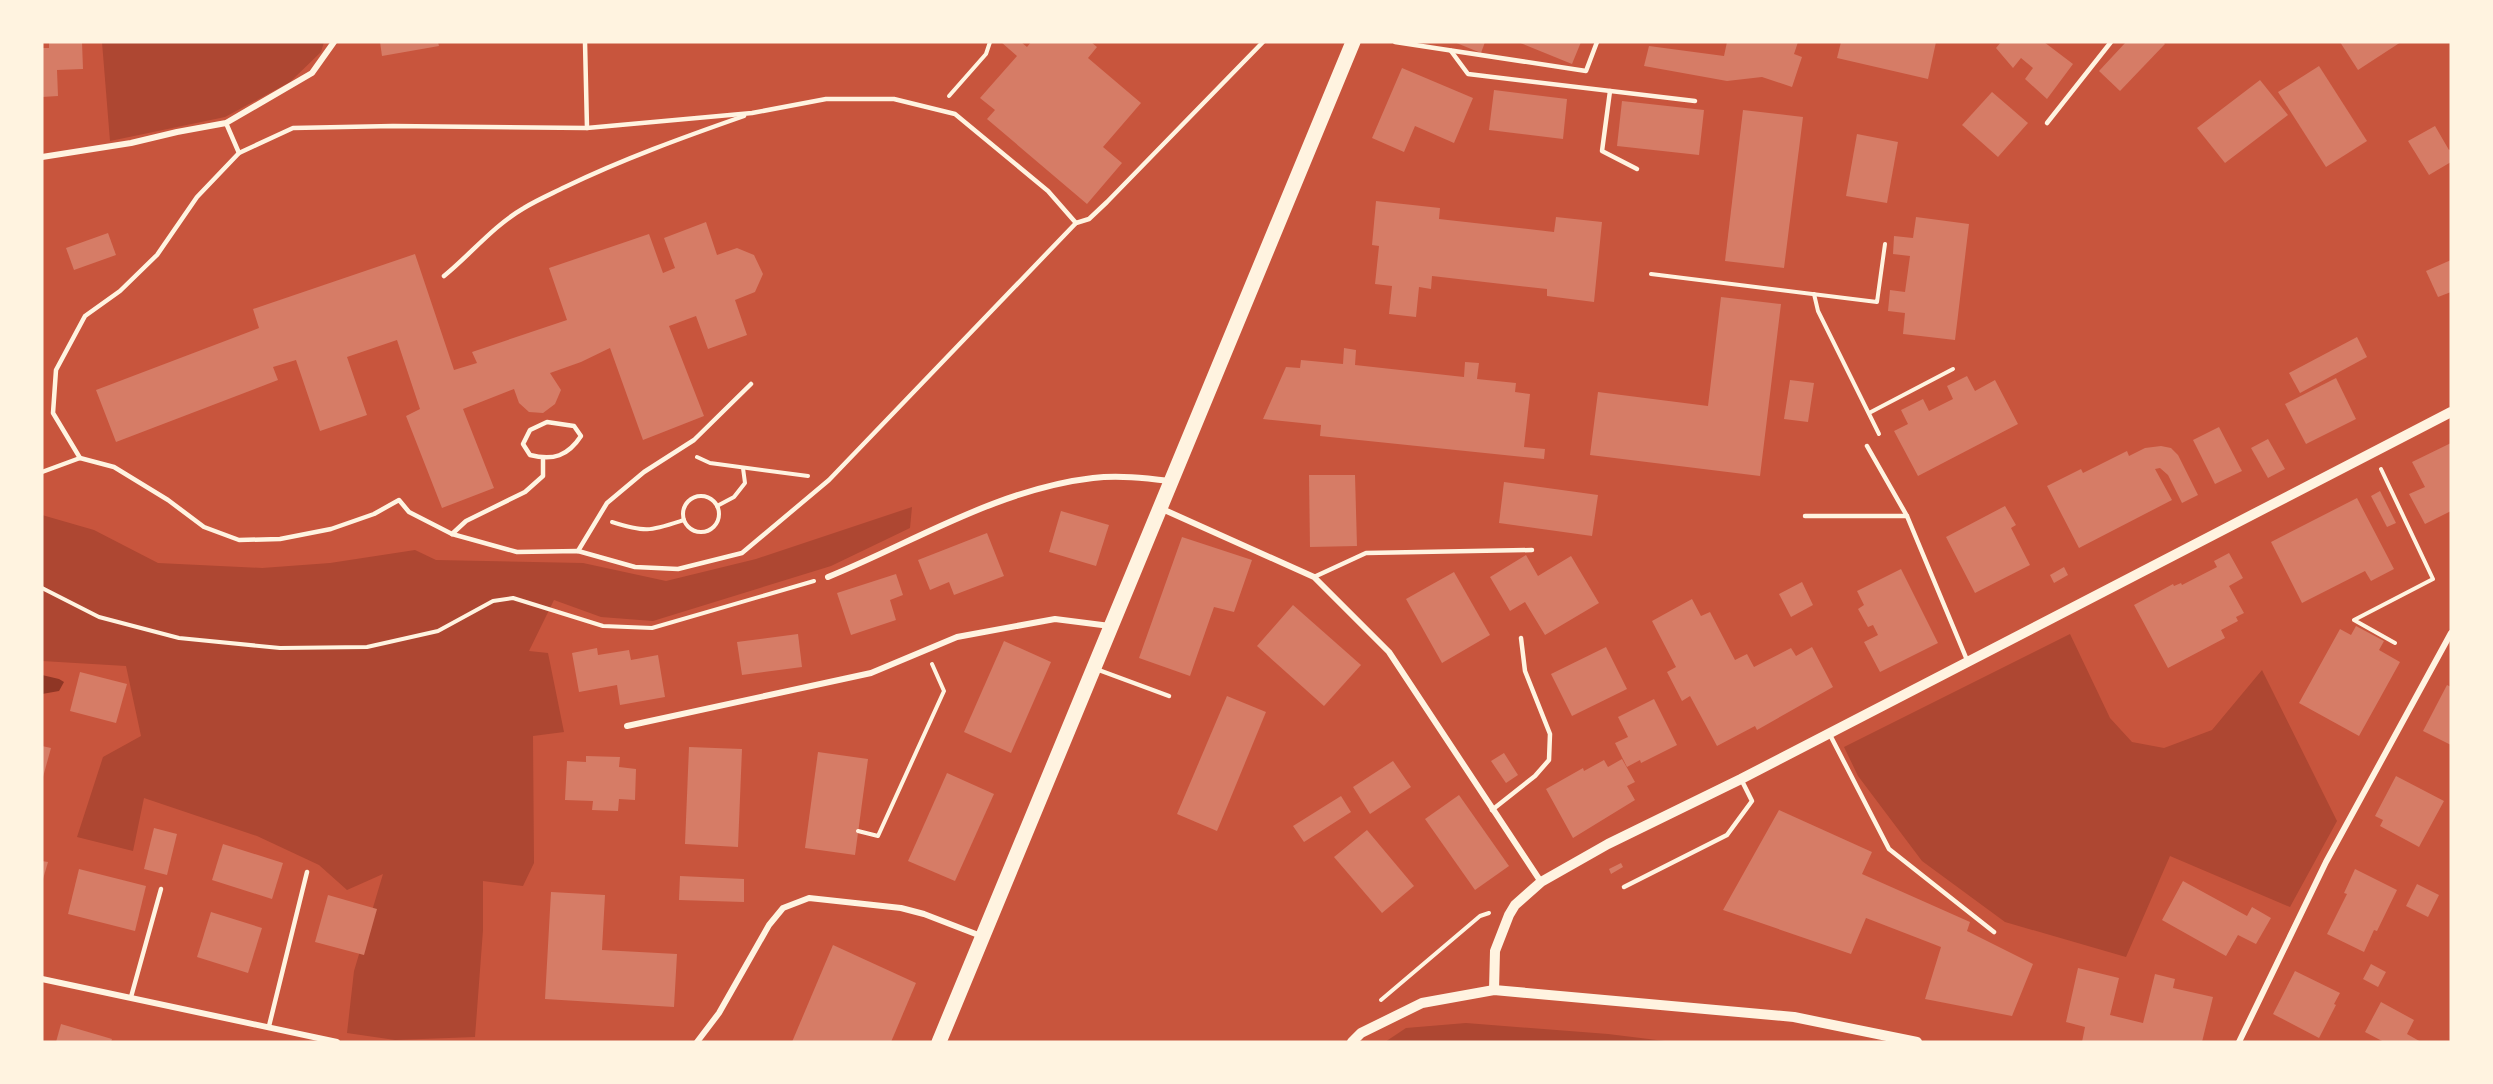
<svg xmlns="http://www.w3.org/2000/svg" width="2493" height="1084" viewBox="0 0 2493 1084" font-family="'Work Sans',sans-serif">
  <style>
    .green { fill: #ae4732 }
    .water { fill: #8f3625 }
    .building { fill: #d67c66 }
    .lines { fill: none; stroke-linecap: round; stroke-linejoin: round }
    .path { stroke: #fff3e0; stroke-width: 4 }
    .service { stroke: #fff3e0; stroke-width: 4.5 }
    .minor { stroke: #fff3e0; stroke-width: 6 }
    .tertiary { stroke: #fff3e0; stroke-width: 10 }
    .primary { stroke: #fff3e0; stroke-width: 15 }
  </style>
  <rect width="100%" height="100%" fill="#c8553d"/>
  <g class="green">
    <polygon points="102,42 324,42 321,52 290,82 225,117 110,141"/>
    <polygon points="912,507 910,528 831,566 653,621 601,617 554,600 529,651 548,653 564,732 533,736 534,863 523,886 483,881 483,930 475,1037 395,1040 347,1033 354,971 383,874 347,890 319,865 257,836 144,798 133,851 77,837 103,757 141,736 126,666 42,661 42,515 94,530 158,563 262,568 330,563 415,550 436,560 583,563 666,581 756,559"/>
    <polygon points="2070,634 2110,718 2132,742 2164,748 2212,730 2262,670 2337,821 2290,907 2170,856 2126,957 2005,922 1922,861 1858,776 1844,747"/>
    <polygon points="1466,1023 1608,1034 1673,1042 1385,1042 1406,1028"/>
  </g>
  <polygon class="water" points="42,675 59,679 64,682 59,691 42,694"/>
  <g class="building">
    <polygon points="49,42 82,42 83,69 57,70 58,96 42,97 42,48 49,48"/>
    <polygon points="380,42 438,42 439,46 382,56"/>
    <polygon points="1001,42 1021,42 1027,47 1031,42 1091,42 1097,47 1088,58 1141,103 1103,147 1122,163 1087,204 987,119 995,110 980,98 1017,56"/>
    <polygon points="1454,42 1485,42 1481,53"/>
    <polygon points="1518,42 1581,42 1572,64"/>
    <polygon points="1727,42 1798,42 1794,54 1802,57 1792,87 1762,77 1727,81 1644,66 1649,46 1724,56"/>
    <polygon points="1841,42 1936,42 1928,79 1837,58"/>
    <polygon points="2001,42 2044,42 2073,64 2047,99 2025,79 2033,68 2021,58 2013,68 1996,48"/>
    <polygon points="2126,42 2163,42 2165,44 2120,91 2099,71"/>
    <polygon points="2340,42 2401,42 2358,70"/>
    <polygon points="2319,66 2367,141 2326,167 2278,92"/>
    <polygon points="1402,68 1473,98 1454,143 1415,126 1404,152 1372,138"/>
    <polygon points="2260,80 2288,115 2225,163 2197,128"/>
    <polygon points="1494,90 1567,99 1563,139 1489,130"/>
    <polygon points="1992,92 2028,123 1998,157 1962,125"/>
    <polygon points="1622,101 1704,110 1699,155 1617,146"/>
    <polygon points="1743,110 1803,117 1784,268 1725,261"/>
    <polygon points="2435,126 2449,150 2451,149 2451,162 2429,175 2408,141"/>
    <polygon points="1857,134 1898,142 1887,203 1846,196"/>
    <polygon points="1376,201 1440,208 1439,219 1554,232 1556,217 1602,222 1594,302 1547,296 1547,289 1432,276 1431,289 1419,287 1416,317 1389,314 1392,286 1375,284 1379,246 1372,245"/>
    <polygon points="1916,217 1969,224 1955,340 1903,334 1905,313 1888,311 1890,290 1905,292 1910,256 1893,254 1894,236 1913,238"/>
    <polygon points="706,222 717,255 737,248 754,255 763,274 755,292 735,300 747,335 708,349 696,316 669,326 704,416 643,440 610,348 581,362 550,373 561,390 555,404 543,413 529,412 519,403 514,389 463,409 494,488 442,508 406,416 420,409 397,340 347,357 367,415 320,431 296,360 273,367 278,380 116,442 96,390 259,328 253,309 415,254 454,370 477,363 472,352 567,320 549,268 649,234 663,273 675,268 664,238"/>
    <polygon points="108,233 116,255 74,270 66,248"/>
    <polygon points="2451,260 2451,292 2438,297 2426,271"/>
    <polygon points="1721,297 1781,304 1760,476 1590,455 1598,392 1708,406"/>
    <polygon points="2357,337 2367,357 2300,393 2289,373"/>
    <polygon points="1344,348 1356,350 1355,365 1464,377 1465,362 1479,363 1477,379 1516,383 1515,392 1530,394 1524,447 1545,449 1544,459 1320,436 1321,425 1263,419 1286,367 1300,368 1301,360 1343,364"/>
    <polygon points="1967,376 1975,391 1995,380 2018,424 1918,476 1894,431 1908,424 1901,410 1923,399 1929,411 1953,399 1947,386"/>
    <polygon points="2336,378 2356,419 2306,444 2285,404"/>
    <polygon points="1790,380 1814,383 1808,422 1784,419"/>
    <polygon points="2219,427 2242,471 2215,484 2193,440"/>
    <polygon points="2268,439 2285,469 2268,478 2251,448"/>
    <polygon points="2451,443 2451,511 2425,524 2409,494 2425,487 2412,462"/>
    <polygon points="2161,446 2171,448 2178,455 2198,495 2182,503 2168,475 2160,468 2155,469 2172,500 2079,548 2047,486 2081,469 2083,473 2127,451 2129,456 2145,448"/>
    <polygon points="1309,475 1355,475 1357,546 1310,547"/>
    <polygon points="1504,482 1598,495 1592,536 1499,523"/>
    <polygon points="2380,491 2396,523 2387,527 2371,496"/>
    <polygon points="2357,498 2394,569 2371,581 2365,571 2302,603 2271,542"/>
    <polygon points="2005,506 2016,525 2011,528 2030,565 1975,593 1946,537"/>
    <polygon points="1061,511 1109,525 1096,566 1049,552"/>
    <polygon points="987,533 1004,576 954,595 949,582 930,590 918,560"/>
    <polygon points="1182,537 1252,560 1234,612 1214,607 1190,676 1139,658"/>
    <polygon points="2229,553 2243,578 2229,586 2244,613 2236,617 2238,621 2221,630 2225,638 2168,668 2134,605 2173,584 2174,586 2181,583 2182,585 2217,567 2214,561"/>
    <polygon points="1526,555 1538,576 1571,556 1599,603 1545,635 1525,602 1510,611 1490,577"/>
    <polygon points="2064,567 2068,575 2054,583 2050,575"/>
    <polygon points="1901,569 1938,643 1880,672 1864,642 1878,635 1873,625 1868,627 1858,609 1864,605 1857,591"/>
    <polygon points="1454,572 1490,635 1442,663 1406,599"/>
    <polygon points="896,574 903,595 890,600 896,620 851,635 837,593"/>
    <polygon points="1802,582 1813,605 1791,617 1779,594"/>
    <polygon points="1692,599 1701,616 1710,612 1735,660 1747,654 1754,667 1791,648 1796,656 1812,647 1833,687 1757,730 1755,726 1717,746 1690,696 1682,701 1667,672 1676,667 1652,621"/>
    <polygon points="1293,605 1361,665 1324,706 1257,646"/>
    <polygon points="2356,626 2384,641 2379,650 2400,662 2359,736 2299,703 2340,629 2351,635"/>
    <polygon points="798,634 802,667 742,675 737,642"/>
    <polygon points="1004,641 1051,662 1011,753 964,732"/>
    <polygon points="1606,647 1627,689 1572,716 1551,674"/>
    <polygon points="597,648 598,655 629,650 631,660 658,655 665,697 620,705 617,685 579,692 572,653"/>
    <polygon points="80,672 127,684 116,723 70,711"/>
    <polygon points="2447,685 2451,687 2451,745 2423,731"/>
    <polygon points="1227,696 1266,712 1217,831 1177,814"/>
    <polygon points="1654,699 1677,745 1641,763 1640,760 1627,767 1615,743 1628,737 1618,717"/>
    <polygon points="42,746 51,748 43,777 42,777"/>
    <polygon points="689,747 742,749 738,847 685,844"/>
    <polygon points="818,752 868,759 855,855 805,848"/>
    <polygon points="1504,753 1518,775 1506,783 1491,761"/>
    <polygon points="586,756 620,757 619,767 636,769 635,800 619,799 618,811 592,810 593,801 565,800 567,761 586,762"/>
    <polygon points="1622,759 1635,782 1627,786 1635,800 1573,838 1546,789 1583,768 1584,771 1604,760 1608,767"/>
    <polygon points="1393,761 1411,787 1370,814 1353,787"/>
    <polygon points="947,773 994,794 955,881 908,861"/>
    <polygon points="2396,776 2444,801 2419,847 2380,826 2383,820 2375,816"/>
    <polygon points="1459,795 1509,866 1475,890 1425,819"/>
    <polygon points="1341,796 1351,812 1304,842 1293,826"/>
    <polygon points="1779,810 1872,852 1862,874 1970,922 1967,931 2033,964 2012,1016 1925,999 1941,947 1866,918 1851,954 1723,910"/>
    <polygon points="154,828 177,834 167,875 144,869"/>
    <polygon points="1367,830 1414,886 1382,913 1334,857"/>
    <polygon points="223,844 283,863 272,899 212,880"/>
    <polygon points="42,861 48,862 43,879 42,879"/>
    <polygon points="1621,863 1623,867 1611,874 1609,869"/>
    <polygon points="79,869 146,886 135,931 68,914"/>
    <polygon points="2355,869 2397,890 2377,931 2374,930 2364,952 2327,934 2347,894 2344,893"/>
    <polygon points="680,876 744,879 744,902 679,900"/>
    <polygon points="2183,881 2247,916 2252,907 2271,918 2256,944 2238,935 2226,956 2162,920"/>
    <polygon points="2417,884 2439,895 2428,917 2406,906"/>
    <polygon points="551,892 605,895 602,950 677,954 674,1007 545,999"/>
    <polygon points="328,895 377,909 364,955 315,942"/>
    <polygon points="211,912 262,928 248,973 197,957"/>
    <polygon points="833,945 916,983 891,1042 792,1042"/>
    <polygon points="2371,964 2386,972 2378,987 2363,979"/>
    <polygon points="2078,968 2119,978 2110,1015 2143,1023 2155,974 2175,979 2173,988 2213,997 2202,1042 2082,1042 2085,1027 2066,1022"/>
    <polygon points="2295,971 2340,993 2334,1004 2336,1005 2319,1038 2273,1014"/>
    <polygon points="2381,1002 2414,1020 2407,1034 2421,1042 2384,1042 2365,1032"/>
    <polygon points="61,1024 112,1039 111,1042 56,1042"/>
  </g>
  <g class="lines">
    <g class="path">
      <polyline points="949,96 986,54 990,42"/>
      <polyline points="1651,274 1877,302 1885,244"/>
      <polyline points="1814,294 1818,311 1879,434"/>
      <polyline points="1869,413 1953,369"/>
      <polyline points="697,457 710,463 808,476"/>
      <polyline points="2381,469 2433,579 2354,620 2395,643"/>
      <circle cx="701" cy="514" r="18"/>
      <polyline points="717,506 734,497 745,483 743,468"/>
      <path d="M612,522C647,533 650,531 684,520"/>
      <polyline points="42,588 99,617 179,638 280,648 367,647 438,631 493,601 513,598 603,626 652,628 814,581"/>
      <polyline points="858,831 878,836 944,691 932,664"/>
      <polyline points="1381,1000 1480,916 1489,913"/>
    </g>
    <g class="service">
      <polyline points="585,42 587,128"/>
      <polyline points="1395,42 1586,71 1597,42"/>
      <polyline points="1451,51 1468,74 1695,101"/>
      <polyline points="1610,91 1602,151 1637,169"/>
      <polyline points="226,123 239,153"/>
      <polyline points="2047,123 2111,42"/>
      <path d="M444,276C471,254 493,226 524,208C537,200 551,194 565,187C623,159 684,137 744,116"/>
      <path d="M547,422L574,426L581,436C568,456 553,461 530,455L523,444L530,430Z"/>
      <polyline points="1867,446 1907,516 1967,660"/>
      <polyline points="80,458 53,413 56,370 85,316 120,291 157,255 197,197 239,153 293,128 393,126 587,128 752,113 826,99 894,99 955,114 1048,191 1076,223"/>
      <polyline points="42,472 80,458 114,467 168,500 204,527 239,540 280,539 331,529 374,514 399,500 409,512 452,534 517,552 578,551 635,567 678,569 742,553 829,480 1076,223 1089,219 1107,202 1263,42"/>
      <polyline points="1805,516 1907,516"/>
      <polyline points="452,534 466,521 525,492 543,476 543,459"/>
      <polyline points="578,551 607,503 644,472 694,440 751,384"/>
      <polyline points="1314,577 1366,553 1532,550"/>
      <polyline points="1096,669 1169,696"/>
      <polyline points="1829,733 1889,849 1994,932"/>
      <polyline points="1492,810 1535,776 1549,760 1550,734 1525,671 1521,638"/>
      <polyline points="1624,887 1727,835 1752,801 1741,779"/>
      <polyline points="131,997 161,889"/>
      <polyline points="269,1026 307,872"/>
    </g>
    <g class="minor">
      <polyline points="42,157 131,143 177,132 226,123 312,73 334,42"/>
      <polyline points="1160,508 1314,577 1389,652 1541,882"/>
      <path d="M828,577C914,542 998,489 1093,478C1118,475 1145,478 1170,481"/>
      <polyline points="627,726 871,673 957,637 1055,619 1110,626"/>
      <polyline points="42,979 337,1042"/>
      <polyline points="697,1042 719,1013 769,925 783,908 809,898 901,908 924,914 981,936"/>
      <polyline points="2239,1042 2326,862 2451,633"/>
    </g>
    <g class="tertiary">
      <polyline points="1494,990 1495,951 1509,915 1515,905 1541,882 1608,844 1741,779 2451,412"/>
      <polyline points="1352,1042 1361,1033 1422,1003 1494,990 1794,1017 1917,1042"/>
    </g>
    <polyline class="primary" points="939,1042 1353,42"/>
  </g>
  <rect width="2493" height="1084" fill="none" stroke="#fff3e0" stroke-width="87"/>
</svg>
